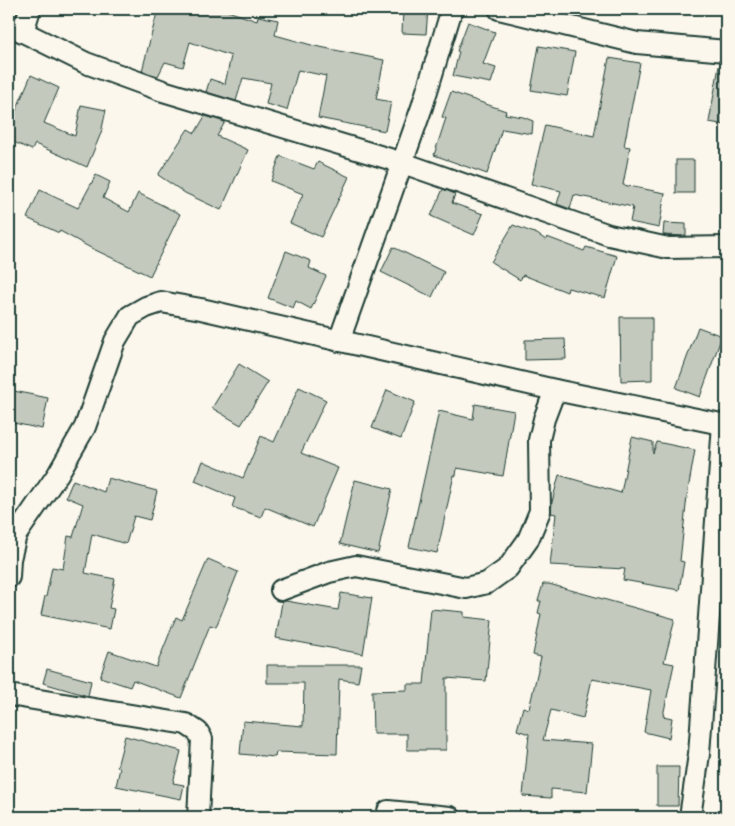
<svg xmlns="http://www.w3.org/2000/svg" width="735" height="826" viewBox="0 0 735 826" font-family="'Shantell Sans',sans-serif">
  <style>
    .building { fill: #c4c9be; stroke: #1f3d34 }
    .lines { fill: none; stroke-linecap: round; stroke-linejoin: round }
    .minor-casing { stroke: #1f3d34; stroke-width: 24 }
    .minor { stroke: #fbf7ec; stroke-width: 20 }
  </style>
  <rect width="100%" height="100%" fill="#fbf7ec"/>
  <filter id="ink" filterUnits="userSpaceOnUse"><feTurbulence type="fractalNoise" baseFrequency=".02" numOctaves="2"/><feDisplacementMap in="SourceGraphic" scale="10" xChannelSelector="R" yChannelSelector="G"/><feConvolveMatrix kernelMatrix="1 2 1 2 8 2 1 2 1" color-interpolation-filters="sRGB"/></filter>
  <g filter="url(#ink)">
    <g class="building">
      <polygon points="158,9 222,9 257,21 258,16 278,20 275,35 315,46 384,60 376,99 391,102 385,131 318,118 326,76 298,70 287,110 266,104 271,83 243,78 236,101 206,92 210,79 225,84 231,56 190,42 183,67 165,62 158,76 142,71"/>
      <polygon points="403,9 428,9 426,34 402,33"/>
      <polygon points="468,22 495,32 483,64 496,68 491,83 453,76 459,52 457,51"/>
      <polygon points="539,46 575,52 567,96 531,90"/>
      <polygon points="609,58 640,63 624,146 630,147 623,185 665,193 659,228 630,222 633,207 574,195 570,209 557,204 561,191 531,184 545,125 594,136"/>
      <polygon points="719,66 726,67 726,125 709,122"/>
      <polygon points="31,75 59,88 44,123 75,136 81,105 106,110 101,133 87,167 35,144 32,150 9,140 9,127"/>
      <polygon points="451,92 506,111 505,114 523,117 533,121 532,134 502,129 487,174 434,155 446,118 442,117"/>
      <polygon points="205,116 225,122 217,136 248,150 221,210 185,193 158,175 188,129 195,133"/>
      <polygon points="280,156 314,169 318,162 349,177 321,237 290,223 303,194 271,181"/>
      <rect x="676" y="160" width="18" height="33"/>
      <polygon points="96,175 110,182 103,198 129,212 138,193 180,214 150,276 89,247 60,231 59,233 27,218 40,190 78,208"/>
      <polygon points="443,189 455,194 452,203 483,214 474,235 431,216"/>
      <polygon points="664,223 686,224 686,236 663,235"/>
      <polygon points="513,225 537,234 546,240 547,237 584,251 586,247 617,256 605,298 568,288 567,292 523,275 520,280 491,262"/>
      <polygon points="393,247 444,272 432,297 381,272"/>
      <polygon points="286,251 311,261 309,268 326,276 311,309 296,301 293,308 268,298"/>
      <polygon points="620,317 652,317 652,380 621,381"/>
      <polygon points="698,327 722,336 700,397 676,388"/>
      <polygon points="565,339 566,359 525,360 525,340"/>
      <polygon points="239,364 268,382 241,425 212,408"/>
      <polygon points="299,387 326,400 301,453 338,468 313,527 265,507 261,517 232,507 235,498 195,481 203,461 243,478 261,436 274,442"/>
      <polygon points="9,390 48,398 42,429 9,422"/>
      <polygon points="387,390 415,402 401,439 372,428"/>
      <polygon points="475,404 514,411 503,476 457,468 456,476 454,475 437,553 409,547 439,411 473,419"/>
      <polygon points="632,437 653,442 653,453 657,442 695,450 687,496 680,561 684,562 679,590 623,580 625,569 550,565 556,514 551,513 552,502 559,475 621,493"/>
      <polygon points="108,478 157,491 150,520 134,516 126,544 92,534 85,573 115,579 109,608 114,609 110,629 41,615 45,596 46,597 52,567 63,569 68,536 73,537 83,504 66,497 73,480 104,492"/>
      <polygon points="355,480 392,489 378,553 340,544"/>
      <polygon points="208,559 238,572 216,627 210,625 181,698 133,680 130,687 100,677 109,651 156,667 176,617 182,620"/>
      <polygon points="543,584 549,584 675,619 664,662 674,664 663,716 672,718 669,738 644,732 651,690 592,679 583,718 551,710 543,740 592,744 587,792 551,789 551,798 523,796 529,734 517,730 523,707 529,709 541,657 533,655 541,614 538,613 541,601 538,601"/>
      <polygon points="341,593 372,598 363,654 276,638 282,602 286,601 338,610"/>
      <polygon points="431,609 464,612 464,617 492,620 486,681 446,678 446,750 407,750 407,734 373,734 372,691 407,690 407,684 424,684"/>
      <polygon points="267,665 361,665 358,682 339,679 337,754 276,752 275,757 240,754 243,721 303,726 304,683 267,683"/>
      <polygon points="47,669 91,681 88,696 43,683"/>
      <polygon points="125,736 181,751 173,783 184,785 181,799 116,786 120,768 117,767"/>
      <polygon points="657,767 679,767 678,806 657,806"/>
    </g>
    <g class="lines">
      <g class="minor-casing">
        <g id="minor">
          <polyline points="499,9 637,43 726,51"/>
          <polyline points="9,25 86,63 163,91 403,163 609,235 668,248 726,247"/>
          <polyline points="23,32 30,9"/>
          <polyline points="339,341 422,107 452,9"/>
          <polyline points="9,577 10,559 16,535 58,474 85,427 115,341 130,316 146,307 161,302 201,309 555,390 726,425"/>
          <polyline points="281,590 329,572 356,566 466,588 487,583 508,568 528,540 540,511 539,440 544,419 555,390"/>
          <polyline points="9,695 186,724 198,732 202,739 198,817"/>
          <polyline points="388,811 450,817"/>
          <polyline points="690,817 699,754 723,424"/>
        </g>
      </g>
      <use href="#minor" class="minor"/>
    </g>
  </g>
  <rect width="735" height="826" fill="none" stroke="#fbf7ec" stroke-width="30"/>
  <rect x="15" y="15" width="705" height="796" fill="none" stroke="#1f3d34" stroke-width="2" filter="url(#ink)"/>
</svg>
